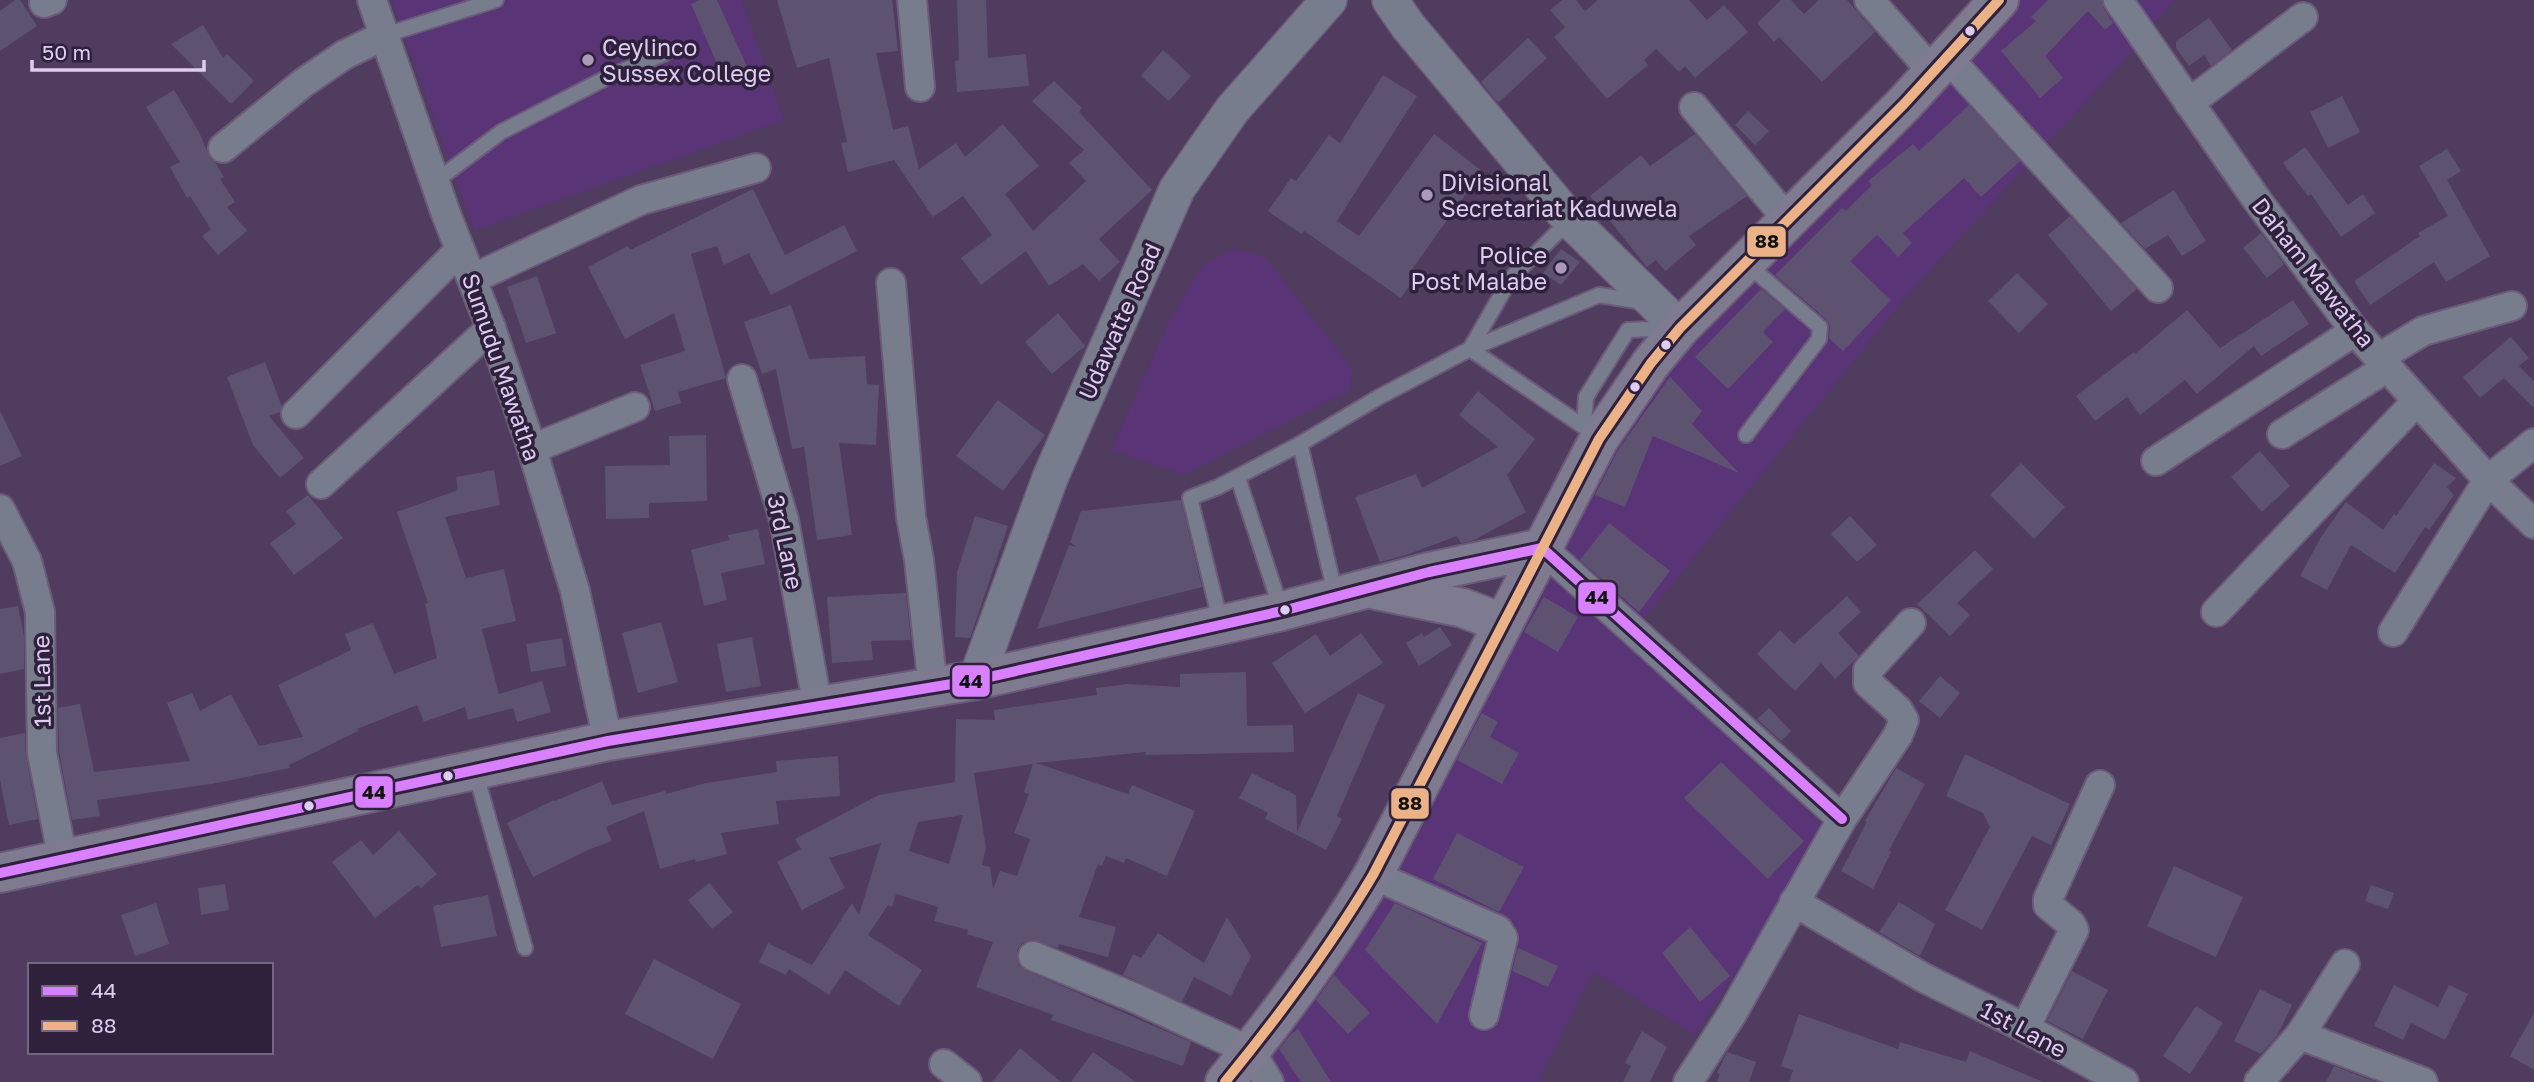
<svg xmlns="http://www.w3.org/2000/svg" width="2534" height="1082" viewBox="0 0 2534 1082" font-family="'Golos Text',sans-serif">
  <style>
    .built { fill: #593476 }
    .building { fill: #5d5370; fill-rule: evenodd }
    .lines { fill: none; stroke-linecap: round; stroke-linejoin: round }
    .service-casing { stroke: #6b5b79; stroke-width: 18 }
    .minor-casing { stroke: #6b5b79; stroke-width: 32 }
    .tertiary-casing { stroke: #6b5b79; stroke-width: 38 }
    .primary-casing { stroke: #6b5b79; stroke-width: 42 }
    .service { stroke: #787d8e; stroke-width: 14 }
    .minor { stroke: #787d8e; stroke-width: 28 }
    .tertiary { stroke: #787d8e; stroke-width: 35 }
    .primary { stroke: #7e7b90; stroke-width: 38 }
    .bus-1-casing { stroke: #2f203c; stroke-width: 16 }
    .bus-2-casing { stroke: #2f203c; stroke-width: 16 }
    .bus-1 { stroke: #d880ff; stroke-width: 10 }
    .bus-2 { stroke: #ebb288; stroke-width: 10 }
    .bus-dot { fill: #deccf1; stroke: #2f203c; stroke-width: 2.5 }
    .poi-dot { fill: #ac9abe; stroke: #2f203c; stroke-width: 2.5 }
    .labels { text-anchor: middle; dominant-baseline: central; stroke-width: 7; stroke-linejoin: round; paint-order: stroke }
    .poi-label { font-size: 23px; fill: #deccf1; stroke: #2f203c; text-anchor: start }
    .street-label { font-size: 23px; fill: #deccf1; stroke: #2f203c }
    .line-badge { stroke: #2f203c; stroke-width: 2.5 }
    .pale-badge-label { font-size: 19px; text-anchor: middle; font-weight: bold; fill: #111 }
  </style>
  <rect width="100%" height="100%" fill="#4f3c5e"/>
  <g class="built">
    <polygon points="391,0 742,0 784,120 474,231"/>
    <polygon points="2011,0 2174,0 2129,55 1909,293 1625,642 1829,830 1695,1035 1593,972 1538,1082 1280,1082 1261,1060 1607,444 1659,369"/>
    <polygon points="1236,248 1266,258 1353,370 1350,390 1183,475 1111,450 1168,323 1202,265"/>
  </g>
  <g class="building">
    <polygon points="15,0 20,0 37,26 0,51 0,11"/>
    <polygon points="700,0 717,0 749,71 725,82 691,4"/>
    <polygon points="777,0 892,0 898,51 876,53 893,130 908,126 919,169 956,143 965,157 1003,124 1039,166 1005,194 1033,231 1086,181 1069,163 1084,150 1032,101 1054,81 1082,108 1079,112 1152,190 1099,239 1120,262 1099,281 1083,264 1049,286 1026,251 981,285 961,258 992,235 963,196 933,217 894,160 848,172 841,143 847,142 829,58 797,68"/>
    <polygon points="957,0 986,0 988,58 1026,54 1029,86 957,92 955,61 959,60"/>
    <polygon points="1562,0 1576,0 1585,11 1598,0 1689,0 1707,20 1724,5 1748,32 1695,78 1685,66 1679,72 1656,49 1644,60 1648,65 1607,99 1554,37 1565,27 1550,10"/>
    <polygon points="1781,0 1791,0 1804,14 1819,0 1847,0 1875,32 1822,82 1779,37 1774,42 1757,23"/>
    <polygon points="2048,0 2102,0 2104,9 2113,23 2105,30 2088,11 2045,56 2063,78 2040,98 2001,51 2036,21 2031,17"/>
    <polygon points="2209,18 2232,50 2211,66 2204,55 2189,66 2176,48 2176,41"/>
    <polygon points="203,25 223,58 227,54 254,81 231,104 171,44"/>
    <polygon points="1528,38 1547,58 1498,103 1481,82"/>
    <polygon points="1163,50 1191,76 1169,101 1141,76"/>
    <polygon points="1383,75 1417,96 1337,221 1359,236 1434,134 1482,171 1413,268 1419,272 1401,298 1304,231 1301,234 1268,211 1291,178 1296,181 1329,135 1340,143"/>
    <polygon points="174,90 199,132 210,158 215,162 224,177 220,179 235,202 227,207 247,231 218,255 202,236 211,229 190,196 187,198 170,167 180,162 146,107"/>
    <polygon points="2342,96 2360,132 2328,148 2310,112"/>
    <polygon points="1969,105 2020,161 1981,197 1964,178 1903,233 1912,243 1898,257 1877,235 1850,261 1891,300 1843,351 1829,338 1830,327 1827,320 1775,275 1842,208 1846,211 1872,185 1868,181 1913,144 1919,151"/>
    <polygon points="1748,111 1769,131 1755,145 1735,125"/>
    <polygon points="1695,134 1747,196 1689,236 1696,245 1665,271 1656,260 1647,267 1590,196 1641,155 1650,166"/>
    <polygon points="2305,147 2348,205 2363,194 2375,213 2341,237 2311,194 2308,196 2283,163"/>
    <polygon points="2447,149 2461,171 2447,180 2490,256 2446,282 2434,262 2370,305 2354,281 2420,236 2418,233 2448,216 2419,166"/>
    <polygon points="753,189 785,255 844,225 857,251 771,295 749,253 724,265 717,246 691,254 726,378 678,392 681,403 655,411 640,365 685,351 674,313 625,339 588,267 628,246 630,250"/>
    <polygon points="2174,190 2206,241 2182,256 2168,235 2145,249 2121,223"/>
    <polygon points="2070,216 2137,289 2111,311 2048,235"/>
    <polygon points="2261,233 2284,264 2267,278 2243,248"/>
    <polygon points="1561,249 1580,262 1561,285 1543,273"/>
    <polygon points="2017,273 2048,304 2019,333 1988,301"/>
    <polygon points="537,276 556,333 526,343 507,287"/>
    <polygon points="1761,289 1785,309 1763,332 1773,342 1728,389 1695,357"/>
    <polygon points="2293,300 2309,324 2261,356 2254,346 2197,394 2185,380 2140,415 2127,397 2095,421 2076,396 2134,352 2135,354 2187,310 2220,348"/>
    <polygon points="791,305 809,359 865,356 867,384 879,385 876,445 839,443 852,535 817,540 804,447 792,449 776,369 762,374 744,322"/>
    <polygon points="1058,313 1085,346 1052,374 1025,342"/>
    <polygon points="2511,337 2529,358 2519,366 2534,381 2534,408 2504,378 2480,398 2463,377"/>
    <polygon points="265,362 282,407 280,412 269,416 304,458 280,478 253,445 227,377"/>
    <polygon points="1670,377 1702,411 1692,424 1739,473 1653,436 1625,507 1595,495 1618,450"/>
    <polygon points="1478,391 1535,439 1507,475 1526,512 1472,541 1461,543 1457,536 1406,555 1380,562 1355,497 1416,474 1422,488 1498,447 1459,415"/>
    <polygon points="998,400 1045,435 1003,491 956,456"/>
    <polygon points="0,411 22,456 0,466"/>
    <polygon points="706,435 707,501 649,503 649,518 606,519 605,466 670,465 669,436"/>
    <polygon points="2260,451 2290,486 2262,512 2231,477"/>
    <polygon points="2021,463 2065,507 2034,539 1990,495"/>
    <polygon points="2434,463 2456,478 2447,487 2454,495 2429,530 2425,527 2395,573 2351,545 2327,590 2300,576 2321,537 2346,502 2383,530 2394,514 2396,516"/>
    <polygon points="494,470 500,505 445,517 466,578 504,569 516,621 482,629 499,694 542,681 551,712 517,722 513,708 468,720 465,707 424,722 417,705 357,729 358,731 289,765 290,768 211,784 97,800 100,816 72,820 59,751 58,708 80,704 94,772 190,761 167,703 192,693 200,711 231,694 259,746 303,737 278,685 351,650 345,634 373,623 394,674 437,658 425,604 428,603 397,512 458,490 456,477"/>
    <polygon points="308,495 343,538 294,575 270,543 296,524 286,511"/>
    <polygon points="1181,500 1202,587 1037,629 1069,545 1077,547 1070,542 1081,511"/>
    <polygon points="975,516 1008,526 970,638 955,637 957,572"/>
    <polygon points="1850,516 1877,545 1857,562 1831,534"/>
    <polygon points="1609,523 1670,571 1639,612 1580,560"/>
    <polygon points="758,529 765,564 721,573 727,600 704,606 691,550 729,540 728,535"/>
    <polygon points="1975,550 1993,569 1957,603 1970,615 1950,636 1917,604"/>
    <polygon points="906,593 911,640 871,641 873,660 832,663 827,597"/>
    <polygon points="1847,596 1861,612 1838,633 1859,656 1835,679 1821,663 1795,691 1757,654 1780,630 1794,644"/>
    <polygon points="1544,597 1578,617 1558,652 1524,632"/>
    <polygon points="18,606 24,636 24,669 0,674 0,609"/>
    <polygon points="661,622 678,682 638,693 622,633"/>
    <polygon points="1440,627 1452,645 1419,666 1406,643 1422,633 1424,637"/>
    <polygon points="1361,633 1383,663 1305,713 1272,663 1316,634 1330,656"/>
    <polygon points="752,637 761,686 726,692 717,644"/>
    <polygon points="562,638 566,666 531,672 526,644"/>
    <path d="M1246,672L1247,726L1293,725L1294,752L1145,755L1146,752L1036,763L1128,794L1132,785L1195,811L1167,876L1126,858L1124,863L1106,856L1102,866L1098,864L1079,917L1116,927L1108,957L1059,944L1058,948L1031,940L1022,943L1017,950V958L1019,966L1027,971L1191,1042L1183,1066L1051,1020L1053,1015L976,987L993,942L967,934L968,930L934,921L938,907L896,894L892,907L888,905L868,935L922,970L899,1006L845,970L829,995L789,969L786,975L759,962L768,943L812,965L852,903L859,915L881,843L829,858L845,888L802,910L777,862L801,849L795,839L879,795L955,782L956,719L995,720L994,710L1097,695L1096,688L1127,684L1180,687V674ZM1033,764L1024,792L1029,794L1014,833L1030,839L1017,876L1000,871L993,889L990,867L982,865L986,848L974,773ZM963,815L949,864L909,851L918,822Z"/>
    <polygon points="1940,676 1960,693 1940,718 1919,701"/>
    <polygon points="1358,693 1385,705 1337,816 1342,819 1326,850 1265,819 1268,813 1239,798 1252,773 1296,795 1297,832"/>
    <polygon points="1769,708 1791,731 1781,741 1757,719"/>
    <polygon points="1482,713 1498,722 1490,737 1519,753 1502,784 1457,760"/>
    <polygon points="25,733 26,756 38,819 9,825 0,780 0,738"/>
    <polygon points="1965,754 2070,804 2051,845 2032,836 1982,930 1945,910 1990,827 1983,813 1946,796"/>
    <polygon points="838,756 840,796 776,801 779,824 721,833 727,854 696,862 695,859 660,869 644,811 606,827 612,841 588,850 533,877 507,823 554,800 555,801 602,781 612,805 665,791 666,794 706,783 777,772 776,761"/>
    <polygon points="1721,762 1804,841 1768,879 1684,798"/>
    <polygon points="1896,768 1925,784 1889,850 1891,852 1873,889 1841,871 1867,822 1865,821"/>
    <polygon points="399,831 437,874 421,888 418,885 375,918 332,862 361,840 373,855"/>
    <polygon points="1457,833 1524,867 1499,912 1433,879"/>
    <polygon points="2174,866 2243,897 2216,957 2147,926"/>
    <polygon points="709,883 733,912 712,929 688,900"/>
    <polygon points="225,884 229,910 201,915 198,888"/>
    <polygon points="2371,885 2394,893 2388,909 2365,901"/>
    <polygon points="488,895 497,936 441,947 433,906"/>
    <polygon points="1899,902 1935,924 1920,956 1879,932"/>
    <polygon points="156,903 169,944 135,956 121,915"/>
    <polygon points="1395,903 1482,943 1437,1024 1365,950"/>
    <polygon points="1227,917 1251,956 1231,996 1194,977 1182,1002 1123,975 1133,954 1141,958 1158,933 1204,963"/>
    <polygon points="1690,927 1730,976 1700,1002 1662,953"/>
    <polygon points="1518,948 1558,966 1548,987 1512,971"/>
    <polygon points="654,959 741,1004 713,1059 625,1014"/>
    <polygon points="2072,971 2108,990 2083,1039 2047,1021"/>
    <polygon points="1334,975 1370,1013 1348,1034 1316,1000"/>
    <polygon points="2394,985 2438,1007 2449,985 2468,994 2445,1040 2411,1023 2403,1040 2374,1026"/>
    <polygon points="2260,989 2292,1005 2277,1036 2261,1054 2234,1041"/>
    <polygon points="2196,1006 2223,1023 2190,1074 2163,1056"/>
    <polygon points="2534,1013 2534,1070 2510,1056"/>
    <polygon points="1799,1014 1898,1049 1900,1042 1966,1062 1970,1051 2043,1082 1789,1082 1793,1070 1781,1066"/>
    <polygon points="1298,1029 1331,1082 1301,1082 1279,1049 1291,1034"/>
    <polygon points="1642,1031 1667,1047 1650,1082 1623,1082 1631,1066 1625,1063"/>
    <polygon points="1020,1048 1061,1082 992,1082"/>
    <polygon points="1093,1052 1136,1082 1071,1082"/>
    <polygon points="1727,1052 1756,1062 1749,1082 1717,1082 1720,1074 1717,1073"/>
    <polygon points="2334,1066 2376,1082 2326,1082"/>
  </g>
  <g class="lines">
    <g class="service-casing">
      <g id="service">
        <polyline points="385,35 496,0"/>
        <polyline points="436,181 501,132 610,76 666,53"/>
        <polyline points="1470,349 1599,295 1643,302"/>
        <polyline points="1470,349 1590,431"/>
        <polyline points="1584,426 1586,397 1628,330 1672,328"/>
        <polyline points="1746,435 1819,339 1820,327 1747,264"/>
        <polyline points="1300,444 1379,397 1470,349 1511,278 1570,220"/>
        <polyline points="1238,478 1281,609"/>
        <polyline points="1221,624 1190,498 1218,487 1300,444 1336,597"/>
        <polyline points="475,771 525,948"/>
      </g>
    </g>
    <g class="minor-casing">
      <g id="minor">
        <polyline points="372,0 446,214 491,328 532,449 575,591 608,741"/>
        <polyline points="912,0 920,87"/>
        <polyline points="1869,0 1933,72"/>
        <polyline points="2118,0 2257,200 2355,331 2488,480 2534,524"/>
        <polyline points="44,3 52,0"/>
        <polyline points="1947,57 2158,288"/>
        <polyline points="2189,103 2303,17"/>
        <polyline points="1694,107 1788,220"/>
        <polyline points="223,148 303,83 344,55 385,35"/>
        <polyline points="472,279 641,200 756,168"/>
        <polyline points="891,283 911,517 919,560 933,688"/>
        <polyline points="2380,357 2423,331 2512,306"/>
        <polyline points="742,379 784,520 818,708"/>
        <polyline points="296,414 460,250"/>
        <polyline points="2282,434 2388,367"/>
        <polyline points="532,449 635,407"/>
        <polyline points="2156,461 2355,331"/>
        <polyline points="321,484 491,328"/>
        <polyline points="0,509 27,561 40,612 42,753 63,860"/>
        <polyline points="1542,548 1842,819"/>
        <polyline points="2216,612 2416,402"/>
        <polyline points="2393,632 2488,480 2534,443"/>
        <polyline points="1373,875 1498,930 1503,938 1484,1015"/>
        <polyline points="1794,902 1924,978 2025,1028 2124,1082"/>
        <polyline points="1033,956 1135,998 1250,1051 1269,1082"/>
        <polyline points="2025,1028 2074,930 2071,924 2048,905 2048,899 2100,785"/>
        <polyline points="2300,1035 2423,1082"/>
        <polyline points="944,1064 967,1082"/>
        <polyline points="1688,1082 1732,1014 1842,819 1898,735 1904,720 1898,710 1868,683 1868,670 1911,623"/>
        <polyline points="2259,1082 2300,1035 2345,964"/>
      </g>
    </g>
    <g class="tertiary-casing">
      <g id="tertiary">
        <polyline points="1390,0 1408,26 1570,220 1680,328"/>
        <polyline points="976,680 1050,478 1177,189 1232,110 1329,0"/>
      </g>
    </g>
    <g class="primary-casing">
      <g id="primary">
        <polyline points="1376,590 1463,608 1502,623"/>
        <polyline points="0,873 608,741 976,680 1282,611 1429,572 1542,548"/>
        <path d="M1225,1082C1279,1016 1329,949 1373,875L1599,439L1651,363L1680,328L1904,104L1999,0"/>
      </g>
    </g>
    <use href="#service" class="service"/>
    <use href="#minor" class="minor"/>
    <use href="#tertiary" class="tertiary"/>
    <use href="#primary" class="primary"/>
    <g class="bus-1-casing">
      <polyline id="bus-1" points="0,873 608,741 976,680 1282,611 1429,572 1542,548 1842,819"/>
    </g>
    <g class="bus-2-casing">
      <path id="bus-2" d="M1225,1082C1279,1016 1329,949 1373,875L1599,439L1651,363L1680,328L1904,104L1999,0"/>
    </g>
    <use href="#bus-1" class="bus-1"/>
    <use href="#bus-2" class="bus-2"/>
  </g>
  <g class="bus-dot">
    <circle cx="1970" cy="31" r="6"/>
    <circle cx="1666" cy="345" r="6"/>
    <circle cx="1635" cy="387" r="6"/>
    <circle cx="1285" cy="610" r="6"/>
    <circle cx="448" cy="776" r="6"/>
    <circle cx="309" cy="806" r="6"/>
  </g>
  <g class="poi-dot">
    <circle cx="588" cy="60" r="7"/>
    <circle cx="1427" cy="195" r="7"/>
    <circle cx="1561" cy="268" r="7"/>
  </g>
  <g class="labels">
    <g class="poi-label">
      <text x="602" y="47">Ceylinco<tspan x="602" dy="26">Sussex College</tspan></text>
      <text x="1441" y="182">Divisional<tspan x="1441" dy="26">Secretariat Kaduwela</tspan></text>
      <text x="1547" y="255" text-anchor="end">Police<tspan x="1547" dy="26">Post Malabe</tspan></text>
    </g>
    <g class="street-label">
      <text transform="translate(2314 272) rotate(52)">Daham Mawatha</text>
      <text transform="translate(1119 321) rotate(-66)">Udawatte Road</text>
      <text transform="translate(502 367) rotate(71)">Sumudu Mawatha</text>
      <text transform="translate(786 542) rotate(78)">3rd Lane</text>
      <text transform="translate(41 681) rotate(-91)">1st Lane</text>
      <text transform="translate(2024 1029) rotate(28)">1st Lane</text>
    </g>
  </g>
  <g class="line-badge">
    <rect x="1746" y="225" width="41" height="33" rx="7" fill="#ebb288"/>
    <rect x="1577" y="581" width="40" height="34" rx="7" fill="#d880ff"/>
    <rect x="951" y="664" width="40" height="34" rx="7" fill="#d880ff"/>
    <rect x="354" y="775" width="40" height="34" rx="7" fill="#d880ff"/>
    <rect x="1390" y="787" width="40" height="33" rx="7" fill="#ebb288"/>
  </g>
  <g class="pale-badge-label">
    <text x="1767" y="248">88</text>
    <text x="1597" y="604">44</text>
    <text x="971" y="688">44</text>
    <text x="374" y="799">44</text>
    <text x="1410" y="810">88</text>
  </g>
  <rect x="28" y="963" width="245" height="91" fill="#2f203c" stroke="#756584" stroke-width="2"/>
  <rect x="42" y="986" width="35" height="10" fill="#d880ff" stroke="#756584" stroke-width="2"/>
  <text x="91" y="998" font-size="21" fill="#deccf1">44</text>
  <rect x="42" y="1021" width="35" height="10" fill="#ebb288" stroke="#756584" stroke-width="2"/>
  <text x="91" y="1033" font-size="21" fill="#deccf1">88</text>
  <path d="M32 60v10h172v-10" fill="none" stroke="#deccf1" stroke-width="3.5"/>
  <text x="42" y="60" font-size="21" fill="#deccf1" stroke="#2f203c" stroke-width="5" paint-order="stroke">50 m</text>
</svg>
